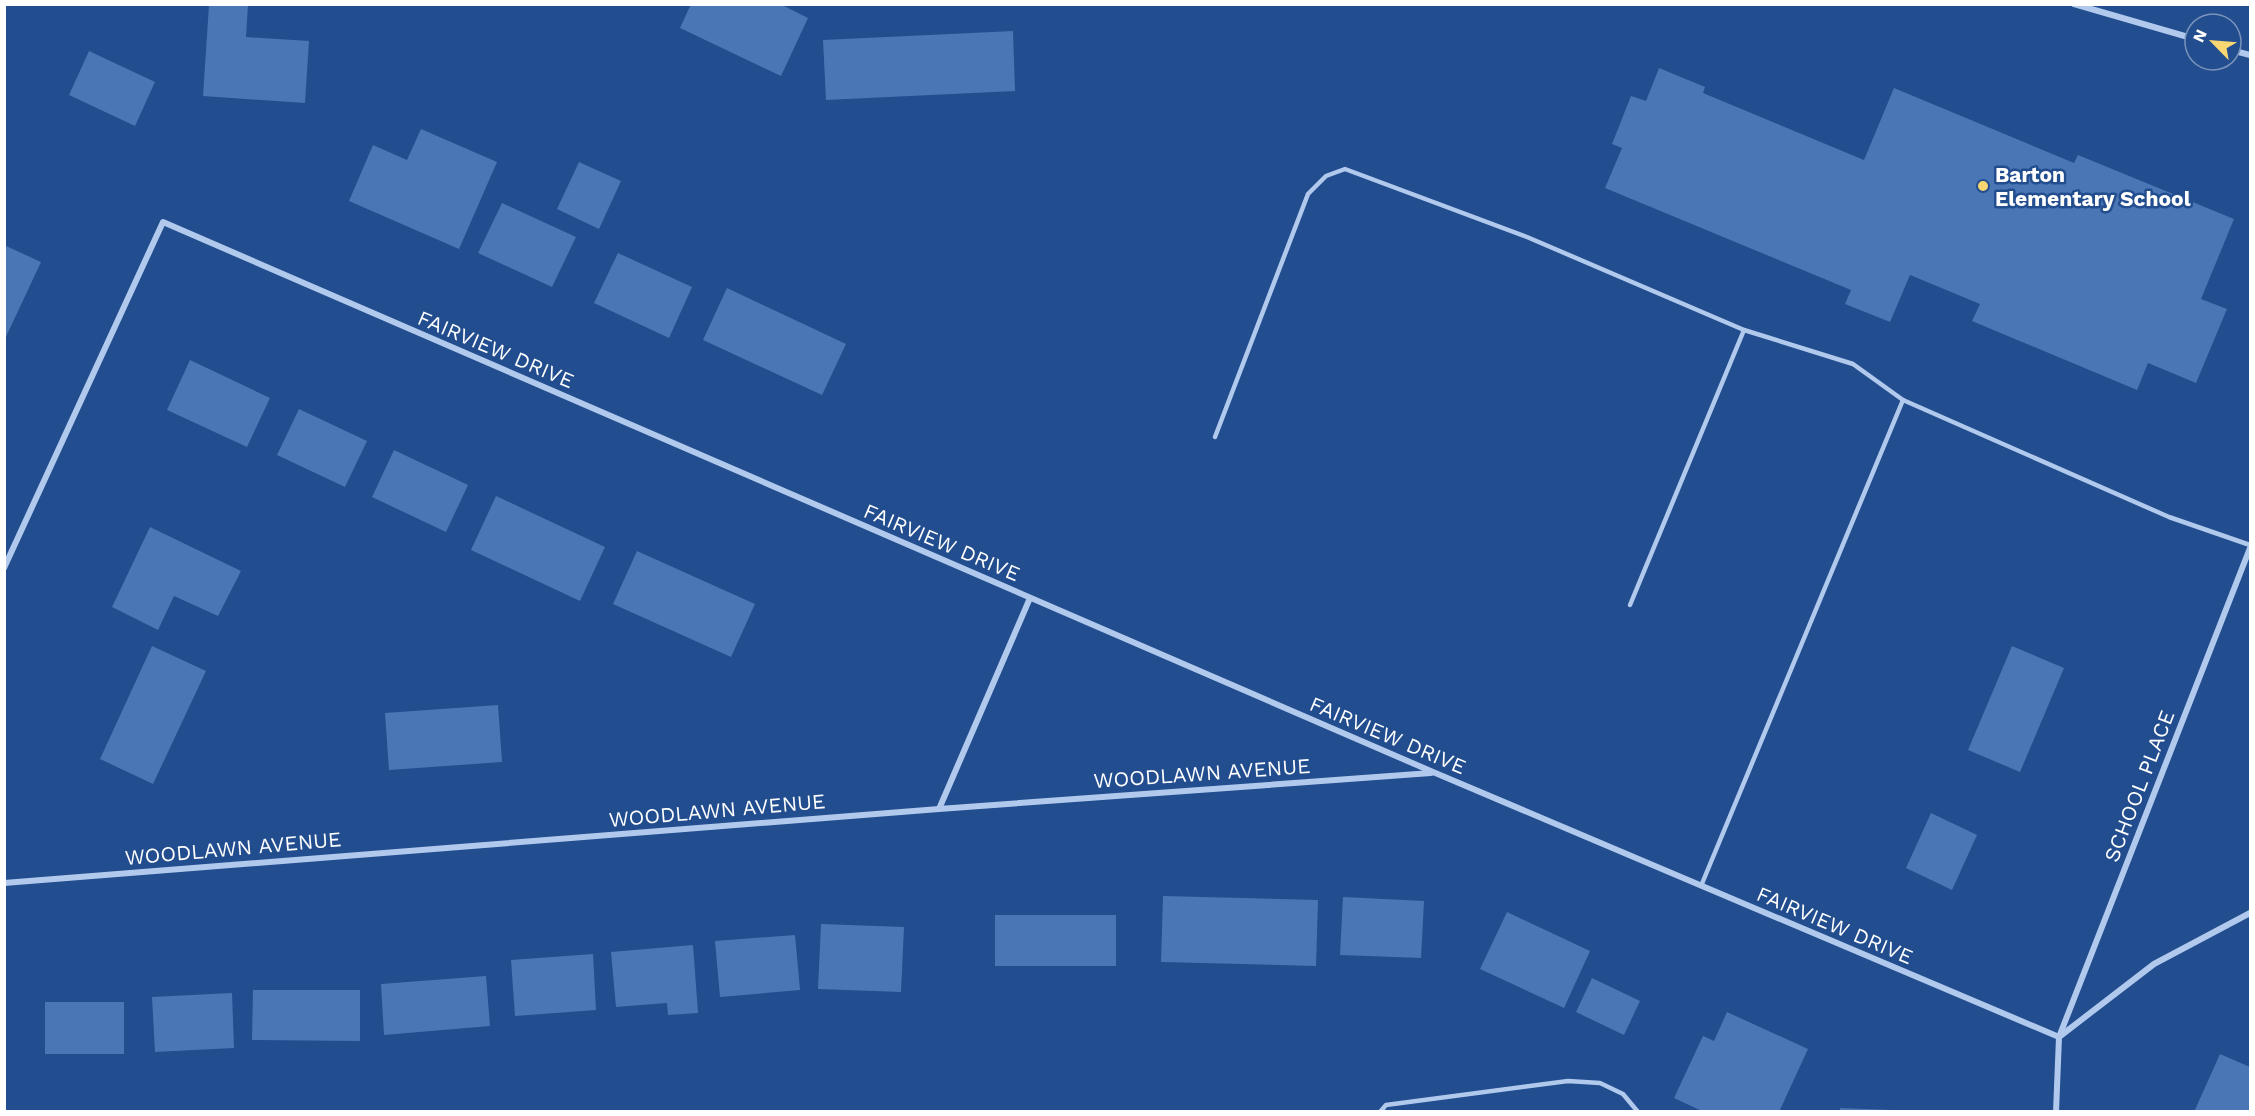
<svg xmlns="http://www.w3.org/2000/svg" width="2255" height="1116" viewBox="0 0 2255 1116" font-family="'Work Sans',sans-serif">
  <style>
    .building { fill: #4b76b5 }
    .lines { fill: none; stroke-linecap: round; stroke-linejoin: round }
    .lane { stroke: #b1c9ec; stroke-width: 4.5 }
    .street { stroke: #b1c9ec; stroke-width: 6 }
    .poi-dot { fill: #f8d773; stroke: #224d8e; stroke-width: 2 }
    .labels { text-anchor: middle; dominant-baseline: central; stroke-width: 5; stroke-linejoin: round; paint-order: stroke }
    .poi-label { font-size: 21px; font-weight: bold; fill: #fff; stroke: #224d8e; text-anchor: start }
    .street-label { font-size: 21px; fill: #fff; stroke: #224d8e }
  </style>
  <rect width="100%" height="100%" fill="#224d8e"/>
  <g class="building">
    <polygon points="691,4 780,4 808,18 781,76 680,28"/>
    <polygon points="209,5 248,5 246,37 309,41 305,103 203,96"/>
    <polygon points="1013,31 1015,91 826,100 823,40"/>
    <polygon points="89,51 155,82 135,126 69,95"/>
    <polygon points="1659,68 1705,87 1703,93 1864,160 1894,88 2074,163 2078,155 2234,219 2201,299 2227,309 2196,383 2148,363 2137,390 1972,321 1980,304 1910,275 1890,322 1845,304 1851,290 1605,188 1622,148 1612,144 1631,96 1646,101"/>
    <polygon points="421,129 497,162 459,249 349,201 373,145 407,160"/>
    <polygon points="579,162 621,181 599,229 557,209"/>
    <polygon points="502,203 576,237 552,287 478,253"/>
    <polygon points="4,245 41,262 4,341"/>
    <polygon points="618,253 692,287 669,338 594,303"/>
    <polygon points="727,288 846,344 822,395 703,340"/>
    <polygon points="190,360 270,398 247,447 167,410"/>
    <polygon points="299,409 367,441 345,487 277,455"/>
    <polygon points="394,450 468,485 446,532 372,497"/>
    <polygon points="496,496 605,547 580,601 471,550"/>
    <polygon points="150,527 241,571 218,616 174,596 158,630 112,607"/>
    <polygon points="637,551 755,604 731,657 613,604"/>
    <polygon points="152,646 206,671 153,784 100,759"/>
    <polygon points="2012,646 2064,668 2020,772 1968,750"/>
    <polygon points="498,705 502,762 389,770 385,713"/>
    <polygon points="1931,813 1977,835 1952,890 1906,868"/>
    <polygon points="1163,896 1318,900 1316,966 1161,962"/>
    <polygon points="1343,897 1424,901 1421,958 1340,955"/>
    <polygon points="1507,912 1590,951 1564,1008 1480,969"/>
    <rect x="995" y="915" width="121" height="51"/>
    <polygon points="821,924 904,927 901,992 818,989"/>
    <polygon points="795,935 800,990 720,997 715,941"/>
    <polygon points="693,945 698,1013 668,1015 667,1003 616,1007 611,952"/>
    <polygon points="593,954 596,1010 515,1016 511,960"/>
    <polygon points="486,976 490,1026 384,1035 381,984"/>
    <polygon points="1592,978 1640,1001 1624,1035 1576,1012"/>
    <polygon points="253,990 360,990 360,1041 252,1040"/>
    <polygon points="232,993 234,1048 155,1052 152,997"/>
    <rect x="45" y="1002" width="79" height="52"/>
    <polygon points="1727,1012 1808,1049 1779,1112 1704,1112 1674,1098 1703,1036 1714,1041"/>
    <polygon points="2220,1054 2250,1067 2250,1112 2194,1112"/>
    <polygon points="1840,1108 1892,1110 1891,1112 1840,1112"/>
  </g>
  <g class="lines">
    <g class="lane">
      <polyline points="1215,437 1308,194 1326,176 1345,169 1527,237 1744,330 1853,364 1903,400 2169,517 2250,545"/>
      <polyline points="1630,605 1744,330"/>
      <polyline points="1701,886 1903,400"/>
      <polyline points="1380,1112 1386,1105 1568,1081 1600,1083 1623,1094 1638,1112"/>
    </g>
    <g class="street">
      <polyline points="2074,4 2195,39"/>
      <polyline points="2231,50 2250,55"/>
      <polyline points="4,568 163,222 1433,772 2059,1037 2250,548"/>
      <polyline points="939,809 1030,598"/>
      <polyline points="4,883 939,809 1431,773"/>
      <polyline points="2056,1112 2059,1037 2154,964 2250,913"/>
    </g>
  </g>
  <circle class="poi-dot" cx="1983" cy="186" r="6"/>
  <g class="labels">
    <g class="poi-label">
      <text x="1995" y="174">Barton<tspan x="1995" dy="24">Elementary School</tspan></text>
    </g>
    <g class="street-label">
      <text transform="translate(496 349) rotate(23)">FAIRVIEW DRIVE</text>
      <text transform="translate(942 542) rotate(23)">FAIRVIEW DRIVE</text>
      <text transform="translate(1388 735) rotate(23)">FAIRVIEW DRIVE</text>
      <text transform="translate(1202 773) rotate(-4)">WOODLAWN AVENUE</text>
      <text transform="translate(2139 786) rotate(-69)">SCHOOL PLACE</text>
      <text transform="translate(717 810) rotate(-5)">WOODLAWN AVENUE</text>
      <text transform="translate(233 848) rotate(-5)">WOODLAWN AVENUE</text>
      <text transform="translate(1835 925) rotate(23)">FAIRVIEW DRIVE</text>
    </g>
  </g>
  <rect width="2255" height="1116" fill="none" stroke="#ffffff" stroke-width="12"/>
  <g transform="translate(2213 42) rotate(295)"><circle r="28" fill="#224d8e" stroke="#7a94bb" stroke-width="1.5"/>
  <path d="M0-4.5L10 22L0 15L-10 22Z" fill="#f8d773"/>
  <text y="-9" font-size="16" font-weight="bold" text-anchor="middle" fill="#ffffff">N</text>
  </g>
</svg>
